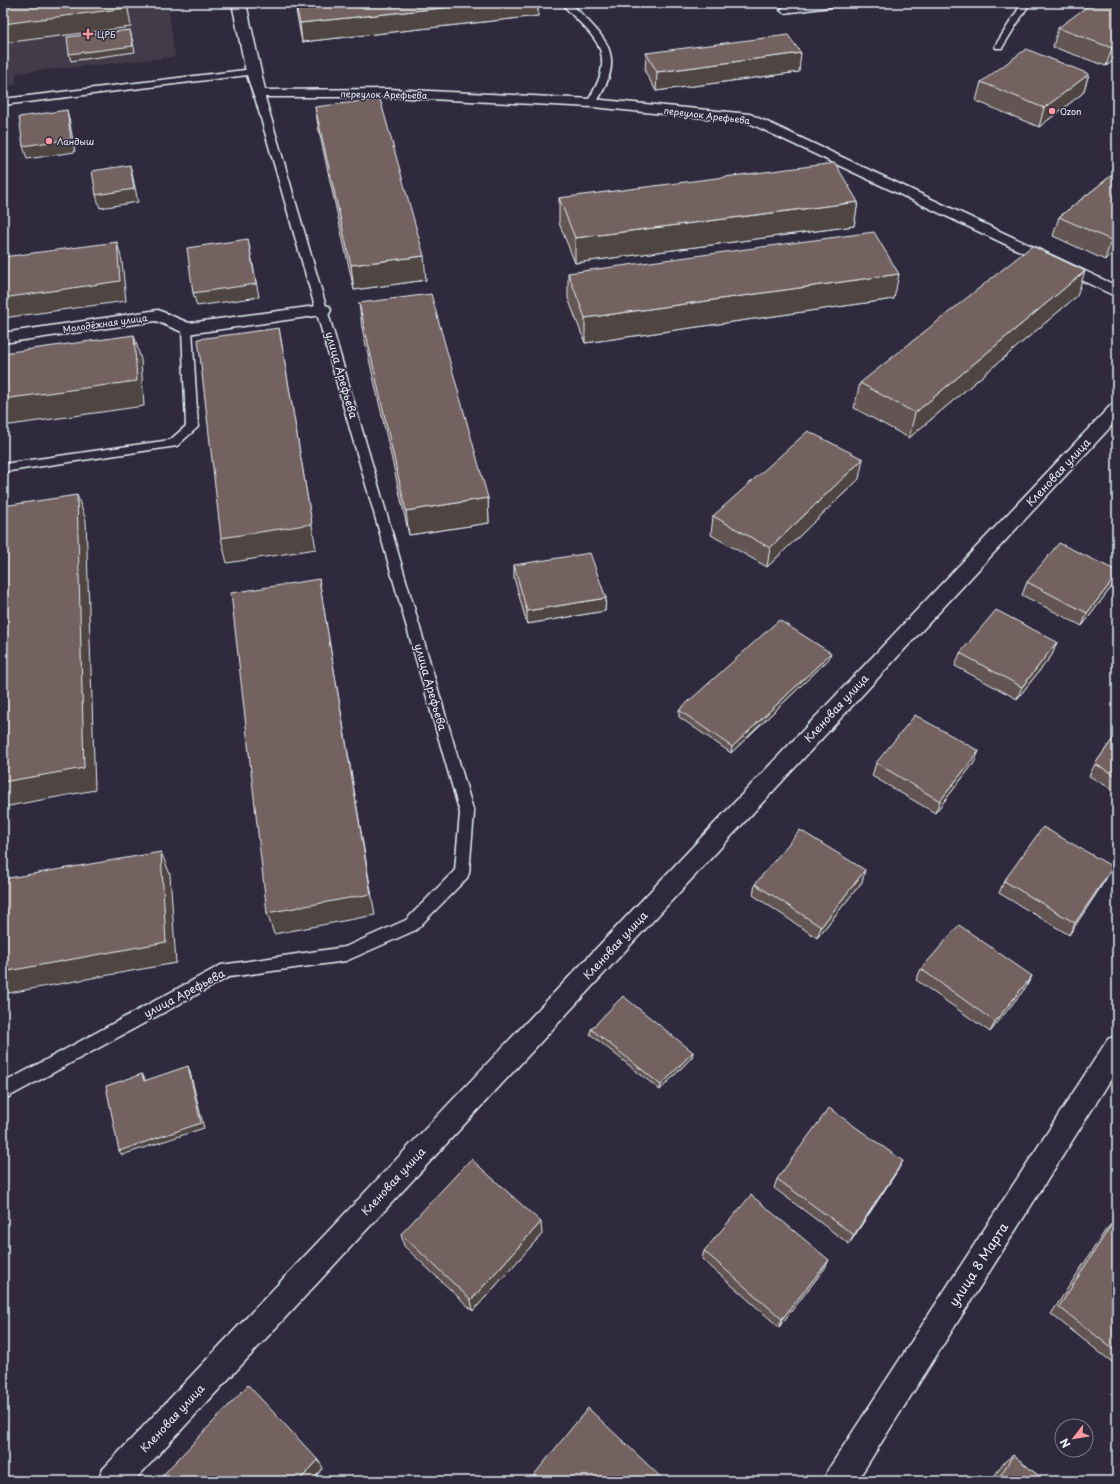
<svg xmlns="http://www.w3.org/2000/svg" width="1120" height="1484" viewBox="0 0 1120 1484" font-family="'Playpen Sans',sans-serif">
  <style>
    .built { fill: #433b48 }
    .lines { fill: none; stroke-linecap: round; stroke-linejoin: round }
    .service-casing { stroke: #e8f1f8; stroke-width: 3 }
    .minor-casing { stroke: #e8f1f8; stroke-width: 3 }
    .service { fill: #2f2a3d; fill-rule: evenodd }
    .minor { fill: #2f2a3d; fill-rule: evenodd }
    .wall { fill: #635453; stroke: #e8f1f8 }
    .shaded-wall { fill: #504543; stroke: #e8f1f8 }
    .building { fill: #736260; stroke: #e8f1f8 }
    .poi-dot { fill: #ff9aa2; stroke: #2f2a3d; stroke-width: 1.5 }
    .labels { text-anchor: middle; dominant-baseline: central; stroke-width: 3; stroke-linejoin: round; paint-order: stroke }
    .far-poi-label { font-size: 9px; fill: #e8f1f8; stroke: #2f2a3d; text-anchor: start }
    .far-street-label { font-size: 9px; fill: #e8f1f8; stroke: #2f2a3d }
    .street-label { font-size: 11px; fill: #e8f1f8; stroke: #2f2a3d }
    .near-street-label { font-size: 13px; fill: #e8f1f8; stroke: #2f2a3d }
  </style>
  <rect width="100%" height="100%" fill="#2f2a3d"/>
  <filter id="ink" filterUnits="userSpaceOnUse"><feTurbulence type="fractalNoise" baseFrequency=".025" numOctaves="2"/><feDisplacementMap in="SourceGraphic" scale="8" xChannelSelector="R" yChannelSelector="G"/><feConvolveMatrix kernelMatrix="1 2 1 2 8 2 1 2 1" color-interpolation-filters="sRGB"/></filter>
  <g filter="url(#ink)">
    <polygon class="built" points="3,3 66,11 149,3 168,3 175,57 16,73 16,85 3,87"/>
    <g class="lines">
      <g class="service-casing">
        <g id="service">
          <path d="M562,3H571C606,40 628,53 595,105L592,106L587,103C592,93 599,83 601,72C609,40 578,25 562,3Z"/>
          <polygon points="818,3 842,3 838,6 784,13 780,10 784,7"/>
          <polygon points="1022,3 1030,3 1002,48 996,48 995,46"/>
          <polygon points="253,69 258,72 256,74 3,105 3,99"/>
          <polygon points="259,91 264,94 474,813 469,873 467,878 416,930 346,961 229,977 3,1100 3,1083 221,965 345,947 406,920 455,870 460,813 254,94"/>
          <polygon points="187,326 192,329 198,427 177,446 3,472 3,464 170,440 186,426 182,329"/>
        </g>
      </g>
      <g class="minor-casing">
        <g id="minor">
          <polygon points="232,3 246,3 265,90 389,89 592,99 750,114 1117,286 1117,297 747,122 592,107 389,97 254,97 246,72"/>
          <polygon points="323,305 329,306 331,310 329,314 187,334 156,321 3,343 3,333 158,310 189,323"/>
          <polygon points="1117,403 1117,420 134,1481 98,1481 102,1470 1111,405"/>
          <polygon points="1117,1035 1117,1070 857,1481 824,1481 828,1470 1108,1039"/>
        </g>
      </g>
      <use href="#service" class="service"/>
      <use href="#minor" class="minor"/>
    </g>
    <g class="wall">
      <polygon points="295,3 538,3 538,16 302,42 297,16"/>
      <polygon points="1117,3 1117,58 1106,66 1053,47 1058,28"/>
      <polygon points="646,53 799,72 656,91 645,72"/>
      <polygon points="1089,74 1083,93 1039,127 976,101 981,82"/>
      <polygon points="315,107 426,280 354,290 319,131"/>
      <polygon points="1117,171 1117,249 1105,260 1053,236 1059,217"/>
      <polygon points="559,198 858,202 854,226 575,263 559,223"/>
      <polygon points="568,273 894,299 585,343 568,298"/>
      <polygon points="1077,296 909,438 854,408 860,383"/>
      <polygon points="359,303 488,498 489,523 409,535 362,328"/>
      <polygon points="859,479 767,567 711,535 713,516"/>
      <polygon points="514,565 606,598 605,611 527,624 514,578"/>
      <polygon points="1117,571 1117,576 1113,585 1082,626 1022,595 1027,582"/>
      <polygon points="1057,642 1052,655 1017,699 955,666 960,653"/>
      <polygon points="829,659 731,753 679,717 679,710"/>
      <polygon points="1117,733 1117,792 1089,776 1095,764"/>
      <polygon points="876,763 974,763 935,813 872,776"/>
      <polygon points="1106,879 1069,935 999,893 1004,881"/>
      <polygon points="862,882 817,938 753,895 755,884"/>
      <polygon points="921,969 1032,976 1026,987 990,1032 916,980"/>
      <polygon points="591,1029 693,1052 692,1057 660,1090 590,1034"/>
      <polygon points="898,1170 849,1244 774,1188 777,1179"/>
      <polygon points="1113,1222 1117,1226 1117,1366 1051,1314 1105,1231"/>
      <polygon points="401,1234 542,1234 473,1311 404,1246"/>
      <polygon points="704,1251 825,1268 779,1327 702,1259"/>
      <polygon points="1013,1455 1045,1481 991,1481 1003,1463"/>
    </g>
    <g class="shaded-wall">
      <polygon points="127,3 131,27 3,43 3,24"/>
      <polygon points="489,3 538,3 538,16 302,42 300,23"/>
      <polygon points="130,30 135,52 71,61 69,54"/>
      <polygon points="1117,43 1117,58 1106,66 1112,48"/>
      <polygon points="801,53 799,72 656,91 657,72"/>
      <polygon points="1089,74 1083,93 1039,127 1044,108"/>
      <polygon points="67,110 70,123 75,152 27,159 23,146"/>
      <polygon points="130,165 133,178 138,202 100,208 96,195"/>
      <polygon points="858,202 854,226 575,263 575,238"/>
      <polygon points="1117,236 1117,249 1105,260 1111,240"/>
      <polygon points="248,239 259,297 197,306 193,293"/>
      <polygon points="117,242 122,261 126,301 3,318 3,298"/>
      <polygon points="424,256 426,280 354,290 351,265"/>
      <polygon points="1085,271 1077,296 909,438 915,413"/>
      <polygon points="899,274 894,299 585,343 585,318"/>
      <polygon points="279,328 316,549 227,563 221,538"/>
      <polygon points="134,335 141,360 144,406 3,426 3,399"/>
      <polygon points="863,459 859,479 767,567 770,548"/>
      <polygon points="77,495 86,520 95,790 3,807 3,782"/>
      <polygon points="488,498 489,523 409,535 406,511"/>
      <polygon points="1117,575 1117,576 1113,585 1082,626 1087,613"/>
      <polygon points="319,579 323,604 375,915 274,934 267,913"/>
      <polygon points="606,598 605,611 527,624 527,611"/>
      <polygon points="1057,642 1052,655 1017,699 1022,687"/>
      <polygon points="831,653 829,659 731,753 732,747"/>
      <polygon points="979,751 974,763 935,813 940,801"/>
      <polygon points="161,852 170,874 176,963 3,994 3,972"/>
      <polygon points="1113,867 1106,879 1069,935 1075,923"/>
      <polygon points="865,870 862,882 817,938 821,927"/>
      <polygon points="1032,976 1026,987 990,1032 995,1022"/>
      <polygon points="693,1052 692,1057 660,1090 661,1085"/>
      <polygon points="188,1066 190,1072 204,1128 122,1155 119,1151"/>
      <polygon points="142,1074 145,1079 147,1086 144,1081"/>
      <polygon points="903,1161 898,1170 849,1244 854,1235"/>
      <polygon points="541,1222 542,1234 473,1311 471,1300"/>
      <polygon points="829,1260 825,1268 779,1327 782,1319"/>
      <polygon points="318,1460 323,1468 312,1481 299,1481"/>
    </g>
    <g class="building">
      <polygon points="3,3 126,3 127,8 3,24"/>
      <polygon points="295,3 489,3 300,23"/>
      <polygon points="1092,3 1117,3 1117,43 1112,48 1058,28"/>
      <polygon points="130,30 133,46 69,54 67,37"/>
      <polygon points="788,35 801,53 657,72 646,53"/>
      <polygon points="1026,49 1089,74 1044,108 981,82"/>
      <polygon points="380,99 424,256 351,265 315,107"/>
      <polygon points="67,110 71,139 23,146 19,117"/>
      <polygon points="835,163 858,202 575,238 559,198"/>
      <polygon points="130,165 134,189 96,195 92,171"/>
      <polygon points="1117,171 1117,236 1111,240 1059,217"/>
      <polygon points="874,232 899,274 585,318 568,273"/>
      <polygon points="248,239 256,284 193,293 187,248"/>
      <polygon points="117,242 120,281 3,298 3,257"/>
      <polygon points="1032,246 1085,271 915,413 860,383"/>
      <polygon points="431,294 488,498 406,511 359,303"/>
      <polygon points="279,328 312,524 221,538 198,339"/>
      <polygon points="134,335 137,381 3,399 3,353"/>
      <polygon points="808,431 863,459 770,548 713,516"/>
      <polygon points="77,495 84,768 3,782 3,506"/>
      <polygon points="1059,543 1117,571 1117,575 1087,613 1027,582"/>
      <polygon points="590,553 606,598 527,611 514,565"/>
      <polygon points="319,579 371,894 267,913 231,593"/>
      <polygon points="996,610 1057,642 1022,687 960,653"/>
      <polygon points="779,620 831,653 732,747 679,710"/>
      <polygon points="915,715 979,751 940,801 876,763"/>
      <polygon points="1117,733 1117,776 1095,764"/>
      <polygon points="1043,827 1113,867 1075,923 1004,881"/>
      <polygon points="800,830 865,870 821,927 755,884"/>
      <polygon points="161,852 166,942 3,972 3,879"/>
      <polygon points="959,925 1032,976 995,1022 921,969"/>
      <polygon points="623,996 693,1052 661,1085 591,1029"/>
      <polygon points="188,1066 201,1123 119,1151 106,1086 142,1074 144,1081"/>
      <polygon points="829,1108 903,1161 854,1235 777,1179"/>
      <polygon points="471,1159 541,1222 471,1300 401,1234"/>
      <polygon points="751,1195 829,1260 782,1319 704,1251"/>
      <polygon points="1113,1222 1117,1226 1117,1352 1059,1307"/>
      <polygon points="248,1385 318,1460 299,1481 166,1481 162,1476"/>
      <polygon points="588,1408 665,1481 529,1481"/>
      <polygon points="1013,1455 1045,1481 997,1481"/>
    </g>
  </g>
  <g class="poi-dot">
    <path d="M86 28h4v4h4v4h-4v4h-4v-4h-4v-4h4z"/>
    <circle cx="1052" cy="111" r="4"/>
    <circle cx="49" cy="141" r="4"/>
  </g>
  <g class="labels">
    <g class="far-poi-label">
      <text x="97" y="34">ЦРБ</text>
      <text x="1060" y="111">Ozon</text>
      <text x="57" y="141">Ландыш</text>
    </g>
    <g class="far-street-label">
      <text transform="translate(384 94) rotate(1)">переулок Арефьева</text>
      <text transform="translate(707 115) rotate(7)">переулок Арефьева</text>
      <text transform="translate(105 323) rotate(-8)">Молодёжная улица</text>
    </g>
    <g class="street-label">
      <text transform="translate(342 375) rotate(74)">улица Арефьева</text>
      <text transform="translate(1058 472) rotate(-47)">Кленовая улица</text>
      <text transform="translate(431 687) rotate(74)">улица Арефьева</text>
      <text transform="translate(836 708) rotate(-47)">Кленовая улица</text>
      <text transform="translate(615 945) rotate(-47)">Кленовая улица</text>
      <text transform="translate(184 993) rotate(-28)">улица Арефьева</text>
      <text transform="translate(393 1181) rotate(-47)">Кленовая улица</text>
      <text transform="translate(172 1418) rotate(-47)">Кленовая улица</text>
    </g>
    <g class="near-street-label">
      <text transform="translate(978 1264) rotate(-57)">улица 8 Марта</text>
    </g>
  </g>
  <rect width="1120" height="1484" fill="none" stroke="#2f2a3d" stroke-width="16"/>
  <rect x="8" y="8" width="1104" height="1468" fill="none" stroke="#e8f1f8" stroke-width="1.5" filter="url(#ink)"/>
  <g transform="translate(1074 1438) rotate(239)"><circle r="19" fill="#2f2a3d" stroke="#797a88"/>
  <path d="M0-3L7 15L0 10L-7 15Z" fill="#ff9aa2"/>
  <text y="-6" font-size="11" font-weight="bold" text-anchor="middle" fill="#e8f1f8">N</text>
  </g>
</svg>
